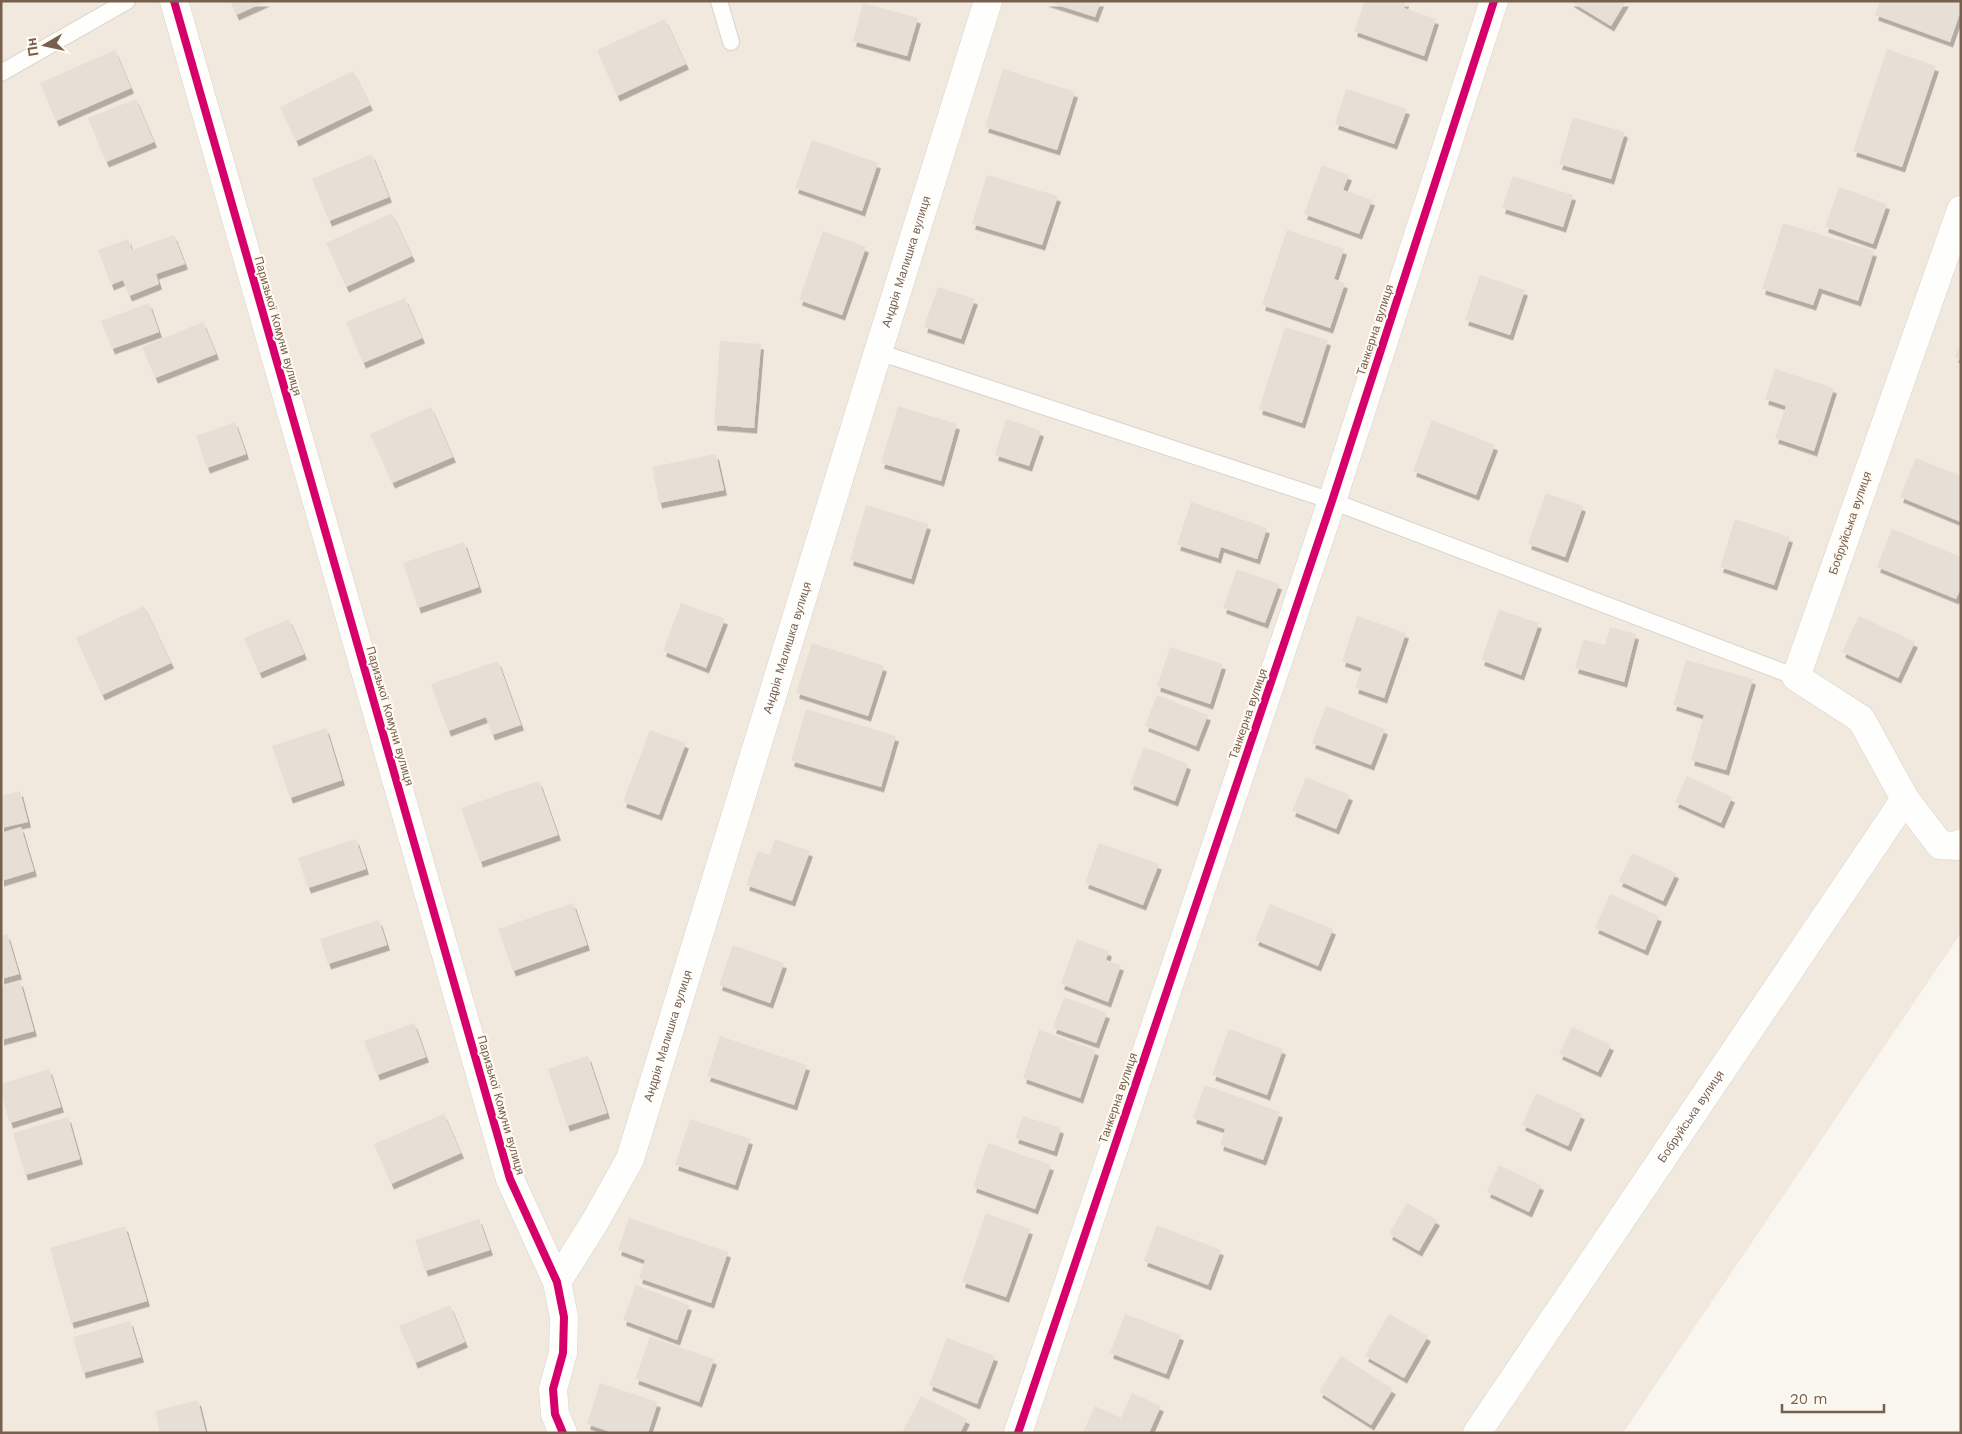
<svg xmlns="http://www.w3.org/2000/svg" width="1962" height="1434" viewBox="0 0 1962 1434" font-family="'Work Sans',sans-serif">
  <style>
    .residential { fill: #f1e9dd }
    .building { fill: #e5dfd6; filter: url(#shadow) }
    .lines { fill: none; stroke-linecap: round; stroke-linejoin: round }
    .service-casing { stroke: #d8d3cd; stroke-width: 18 }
    .minor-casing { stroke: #d8d3cd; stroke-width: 29 }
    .service { stroke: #fefefd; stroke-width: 16 }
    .minor { stroke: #fefefd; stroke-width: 28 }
    .cycleway-casing { stroke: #fffaf2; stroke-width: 11 }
    .cycleway { stroke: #d6006c; stroke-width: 8 }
    .labels { text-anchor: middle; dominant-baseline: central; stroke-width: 4; stroke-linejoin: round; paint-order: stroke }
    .street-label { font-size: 12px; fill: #775f4e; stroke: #fffaf2 }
  </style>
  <defs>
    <filter id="shadow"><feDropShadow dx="3" dy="5.5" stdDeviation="0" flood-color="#0004"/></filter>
  </defs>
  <rect width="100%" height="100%" fill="#f8f6ef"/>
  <polygon class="residential" points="1,1 1961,1 1961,933 1623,1433 1,1433"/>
  <g class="building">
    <polygon points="230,1 267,1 236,15"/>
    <polygon points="1045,1 1101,1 1095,17"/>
    <polygon points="1365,1 1406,1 1404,8 1436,19 1424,56 1354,31"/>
    <polygon points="1570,1 1626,1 1611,26"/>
    <polygon points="1880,1 1961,1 1961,10 1950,42 1875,15"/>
    <polygon points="863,3 918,18 907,56 853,41"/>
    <polygon points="665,19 686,64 617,96 597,50"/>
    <polygon points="1887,49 1936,66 1902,167 1853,151"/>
    <polygon points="115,50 131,88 56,121 40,83"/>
    <polygon points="1003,69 1075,92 1057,150 985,127"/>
    <polygon points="353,71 370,105 296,141 280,107"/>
    <polygon points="1346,89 1407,109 1394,144 1335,124"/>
    <polygon points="136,99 154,142 106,162 88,118"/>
    <polygon points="1573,117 1625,132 1611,179 1559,164"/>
    <polygon points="812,140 878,163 862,211 795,188"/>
    <polygon points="372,154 389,197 329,221 312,179"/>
    <polygon points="1322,165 1349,175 1343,190 1372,200 1359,234 1304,214"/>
    <polygon points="987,175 1058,196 1042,245 972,224"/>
    <polygon points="1513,176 1573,195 1563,227 1502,208"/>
    <polygon points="1839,187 1887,204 1873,244 1825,227"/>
    <polygon points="392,213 412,256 346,287 326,243"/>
    <polygon points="1783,223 1874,251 1858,301 1819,288 1813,305 1762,289"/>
    <polygon points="1287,230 1344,249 1334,279 1345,283 1330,328 1262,305"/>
    <polygon points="823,231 866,247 842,315 799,300"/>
    <polygon points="174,235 185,264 156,274 159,284 129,296 123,280 111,285 98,250 128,239 132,250"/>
    <polygon points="1480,275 1525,290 1510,335 1465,320"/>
    <polygon points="938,287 975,299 961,339 924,327"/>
    <polygon points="405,298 422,338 363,363 346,322"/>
    <polygon points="149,303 159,332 112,349 101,321"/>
    <polygon points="203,322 216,354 155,378 142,347"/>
    <polygon points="1285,327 1328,340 1302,423 1259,409"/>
    <polygon points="720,341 761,344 754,428 714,425"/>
    <polygon points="1961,344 1961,359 1955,357"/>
    <polygon points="1775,369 1834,388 1814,451 1775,438 1786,406 1765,399"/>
    <polygon points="898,406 957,424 941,481 881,463"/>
    <polygon points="431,407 453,457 392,483 370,434"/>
    <polygon points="1006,419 1041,431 1029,466 995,455"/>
    <polygon points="1432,420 1495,445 1476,495 1413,471"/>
    <polygon points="235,422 246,454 207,468 196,436"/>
    <polygon points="716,454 724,490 659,503 652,467"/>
    <polygon points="1916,458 1961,476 1961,522 1900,497"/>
    <polygon points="1546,493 1583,506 1565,557 1528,544"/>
    <polygon points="1191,502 1267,528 1257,559 1221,547 1218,558 1177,545"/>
    <polygon points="866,505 928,524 911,579 850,560"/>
    <polygon points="1735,519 1790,537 1774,585 1720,567"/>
    <polygon points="1892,529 1961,557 1961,588 1956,599 1877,567"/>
    <polygon points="464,542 479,587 418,608 403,563"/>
    <polygon points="1237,569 1279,584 1265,623 1223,608"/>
    <polygon points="681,603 725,619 706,668 663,651"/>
    <polygon points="144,606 171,663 102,695 76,638"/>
    <polygon points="1499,610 1539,623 1521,675 1481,660"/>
    <polygon points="1357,616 1406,633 1384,698 1355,688 1362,668 1342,661"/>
    <polygon points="1859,616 1915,642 1898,678 1842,652"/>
    <polygon points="289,619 304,654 259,673 244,638"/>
    <polygon points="1610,627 1636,634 1624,682 1575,668 1583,639 1605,645"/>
    <polygon points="812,643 884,666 868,716 796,693"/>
    <polygon points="1170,647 1223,664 1210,704 1157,686"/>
    <polygon points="1686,660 1753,679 1726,770 1691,760 1704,715 1673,705"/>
    <polygon points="498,661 521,725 492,735 486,717 448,731 431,684"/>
    <polygon points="1157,695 1208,715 1196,746 1145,726"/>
    <polygon points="1326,706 1385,729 1371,765 1312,743"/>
    <polygon points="806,709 896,736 881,787 791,761"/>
    <polygon points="326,728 342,780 290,798 272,746"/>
    <polygon points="650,730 686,743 659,815 623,802"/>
    <polygon points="1144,747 1188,764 1175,801 1130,784"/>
    <polygon points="1687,776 1732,797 1721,823 1675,802"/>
    <polygon points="1306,777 1350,795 1336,829 1292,811"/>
    <polygon points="539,781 558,835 480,862 461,808"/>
    <polygon points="20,791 28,822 1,828 1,796"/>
    <polygon points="21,827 34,871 1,881 1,833"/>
    <polygon points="356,839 366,869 308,888 298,858"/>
    <polygon points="775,839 810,851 792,901 746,885 758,851 770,855"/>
    <polygon points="1099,843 1159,864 1143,905 1085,883"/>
    <polygon points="1632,853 1676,873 1663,901 1619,881"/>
    <polygon points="1610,894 1659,916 1645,950 1595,928"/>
    <polygon points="573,903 587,945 513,971 498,929"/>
    <polygon points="1270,904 1333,929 1318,966 1255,940"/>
    <polygon points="379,920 387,945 328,964 320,939"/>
    <polygon points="7,934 19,974 1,979 1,936"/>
    <polygon points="1077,939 1109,951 1106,960 1121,965 1108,1002 1061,984"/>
    <polygon points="733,945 784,963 770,1003 719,985"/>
    <polygon points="20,981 34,1031 1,1040 1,987"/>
    <polygon points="1064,997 1107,1013 1096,1043 1053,1028"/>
    <polygon points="414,1023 426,1057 377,1075 364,1041"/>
    <polygon points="1572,1027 1611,1045 1598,1072 1559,1054"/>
    <polygon points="1229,1029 1283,1049 1267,1095 1212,1075"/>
    <polygon points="1039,1030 1096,1050 1080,1098 1023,1078"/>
    <polygon points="720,1036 807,1065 794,1105 707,1076"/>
    <polygon points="588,1056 607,1113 567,1126 548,1069"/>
    <polygon points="49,1069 61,1107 10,1123 1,1094 1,1084"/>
    <polygon points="1205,1085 1280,1112 1263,1160 1220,1145 1225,1129 1193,1118"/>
    <polygon points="1536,1093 1582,1114 1568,1146 1522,1125"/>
    <polygon points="444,1114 461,1153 391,1184 374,1144"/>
    <polygon points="1023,1116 1061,1128 1054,1151 1015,1138"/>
    <polygon points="68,1117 80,1159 25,1175 13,1133"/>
    <polygon points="690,1119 750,1139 735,1185 675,1165"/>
    <polygon points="988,1143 1051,1165 1035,1209 973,1187"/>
    <polygon points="1499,1165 1541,1185 1529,1212 1487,1192"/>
    <polygon points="1407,1203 1437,1220 1419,1251 1389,1234"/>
    <polygon points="986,1213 1030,1229 1006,1297 962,1282"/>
    <polygon points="629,1218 728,1252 711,1303 639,1278 645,1260 618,1250"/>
    <polygon points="479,1219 490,1250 425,1271 415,1240"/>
    <polygon points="1157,1225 1221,1250 1208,1285 1144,1261"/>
    <polygon points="125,1226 147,1301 71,1323 50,1248"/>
    <polygon points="636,1285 689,1305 677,1340 623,1320"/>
    <polygon points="450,1305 465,1342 415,1363 399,1326"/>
    <polygon points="1125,1314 1181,1335 1166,1374 1110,1353"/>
    <polygon points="1389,1314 1428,1336 1404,1378 1365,1356"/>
    <polygon points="130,1321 141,1357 83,1373 73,1337"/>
    <polygon points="650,1337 714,1359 699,1402 635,1379"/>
    <polygon points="947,1338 995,1356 977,1404 929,1385"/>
    <polygon points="1341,1356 1393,1389 1371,1425 1319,1392"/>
    <polygon points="600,1383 658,1402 648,1433 613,1433 587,1424"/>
    <polygon points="1132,1393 1161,1406 1149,1433 1083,1433 1095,1406 1121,1418"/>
    <polygon points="921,1396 967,1419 960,1433 907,1433 903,1431"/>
    <polygon points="198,1400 206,1433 160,1433 155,1411"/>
  </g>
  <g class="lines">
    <g class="service-casing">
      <g id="service">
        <polyline points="719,1 731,42"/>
        <polyline points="1,73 127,1"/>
        <polyline points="878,352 1332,501 1796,677"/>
      </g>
    </g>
    <g class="minor-casing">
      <g id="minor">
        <polyline points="174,1 510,1179 557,1282 564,1317 563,1353 553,1389 555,1414 563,1433"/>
        <polyline points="1961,210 1796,677 1861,719 1905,799 1940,845 1957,846 1961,843"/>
        <path id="s1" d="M557,1282L596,1220L630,1159L878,352L988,1"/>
        <polyline points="1018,1433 1332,501 1494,1"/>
        <path id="s2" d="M1477,1433L1905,799"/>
      </g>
    </g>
    <use href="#service" class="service"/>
    <use href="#minor" class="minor"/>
    <g class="cycleway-casing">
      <g id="cycleway">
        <polyline points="174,1 510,1179 557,1282 564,1317 563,1353 553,1389 555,1414 563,1433"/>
        <polyline points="1018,1433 1332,501 1494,1"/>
      </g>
    </g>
    <use href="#cycleway" class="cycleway"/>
  </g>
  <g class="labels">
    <g class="street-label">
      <text stroke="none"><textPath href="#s1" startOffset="1082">Андрія Малишка вулиця</textPath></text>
      <text transform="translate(278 326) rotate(74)">Паризької Комуни вулиця</text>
      <text transform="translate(1375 330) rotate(-72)">Танкерна вулиця</text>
      <text transform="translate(1850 523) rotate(-71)">Бобруйська вулиця</text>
      <text stroke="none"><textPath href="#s1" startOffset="678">Андрія Малишка вулиця</textPath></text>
      <text transform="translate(1248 714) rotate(-71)">Танкерна вулиця</text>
      <text transform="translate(390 716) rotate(74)">Паризької Комуни вулиця</text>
      <text stroke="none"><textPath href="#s1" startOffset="272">Андрія Малишка вулиця</textPath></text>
      <text transform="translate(1118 1098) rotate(-71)">Танкерна вулиця</text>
      <text transform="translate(501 1105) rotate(74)">Паризької Комуни вулиця</text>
      <text stroke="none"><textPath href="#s2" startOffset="382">Бобруйська вулиця</textPath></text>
    </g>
  </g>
  <rect width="1962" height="1434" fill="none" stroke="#775f4e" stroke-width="5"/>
  <g transform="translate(45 45) rotate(261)" stroke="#fffaf2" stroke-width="4" paint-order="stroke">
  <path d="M0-4L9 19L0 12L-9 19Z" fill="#775f4e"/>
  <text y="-8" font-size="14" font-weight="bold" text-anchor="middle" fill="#775f4e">Пн</text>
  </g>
  <path d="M1782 1404v8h102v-8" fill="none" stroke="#775f4e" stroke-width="2.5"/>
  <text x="1790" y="1404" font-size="15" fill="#775f4e" stroke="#fffaf2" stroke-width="4" paint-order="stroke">20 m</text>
</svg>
